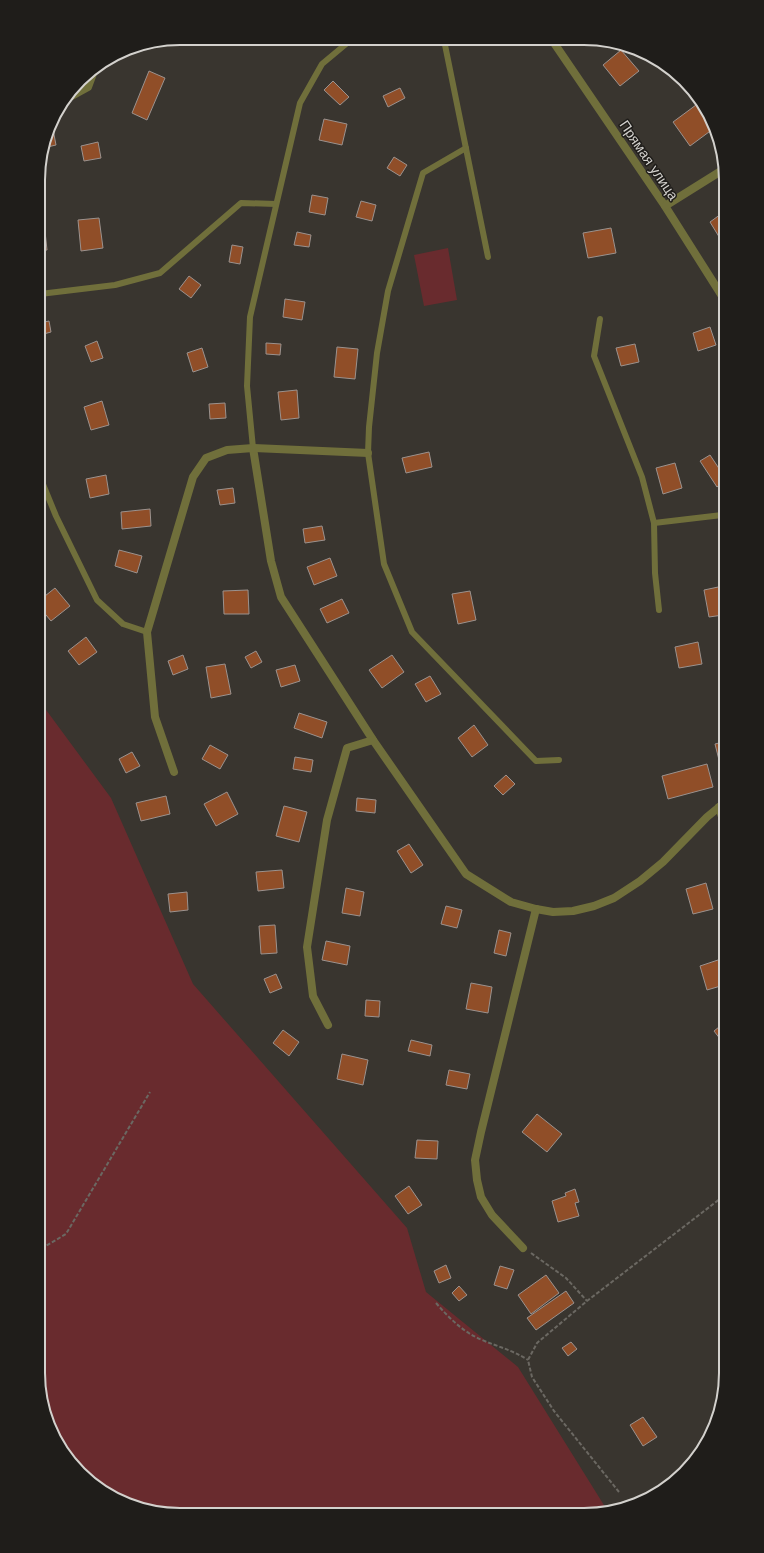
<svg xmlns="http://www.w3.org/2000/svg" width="764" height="1553" viewBox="0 0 764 1553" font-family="Helvetica,sans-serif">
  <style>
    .green { fill: #692b2e }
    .building { fill: #904e28; stroke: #9b928e }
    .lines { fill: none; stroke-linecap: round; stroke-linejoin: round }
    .path { stroke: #6b6862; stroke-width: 2; stroke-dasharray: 4 2; stroke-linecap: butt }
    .service { stroke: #706f3b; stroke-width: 6 }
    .minor { stroke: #706f3b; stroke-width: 8 }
    .labels { text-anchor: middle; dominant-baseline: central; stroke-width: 3; stroke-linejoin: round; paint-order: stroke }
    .street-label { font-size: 14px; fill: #d3d1cd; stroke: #1f1d1a }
    .rim { fill: none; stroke: #d3d1cd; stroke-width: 2 }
  </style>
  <rect width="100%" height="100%" fill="#39352f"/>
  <g class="green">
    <polygon points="448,248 457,300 424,306 414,255"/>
    <polygon points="41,703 111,798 193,984 407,1228 426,1292 518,1367 607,1510 152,1512 86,1480 57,1444 43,1410 41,831 46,832 41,825"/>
  </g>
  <g class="building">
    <polygon points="621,50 639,71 620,86 603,65"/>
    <polygon points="149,71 165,78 147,120 132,113"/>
    <polygon points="333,81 349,97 340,105 324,90"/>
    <polygon points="400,88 405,98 388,107 383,96"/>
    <polygon points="696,105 713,129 690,146 673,122"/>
    <polygon points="324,119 347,124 342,145 319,140"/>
    <polygon points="51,124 52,124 56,145 43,148"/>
    <polygon points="98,142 101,158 84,161 81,146"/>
    <polygon points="394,157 407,165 400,176 387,168"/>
    <polygon points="312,195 328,198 325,215 309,212"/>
    <polygon points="361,201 376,205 372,221 356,217"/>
    <polygon points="721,214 721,240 710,222"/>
    <polygon points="99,218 103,248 81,251 78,220"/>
    <polygon points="44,222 47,250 39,251 39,223"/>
    <polygon points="611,228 616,253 588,258 583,233"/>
    <polygon points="297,232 311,235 309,247 294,245"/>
    <polygon points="232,245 243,247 240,264 229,262"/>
    <polygon points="189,276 201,285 191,298 179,289"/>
    <polygon points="285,299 305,302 302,320 283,317"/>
    <polygon points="49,321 51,332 40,335 40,323"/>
    <polygon points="710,327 716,345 698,351 693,333"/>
    <polygon points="97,341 103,358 91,362 85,346"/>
    <polygon points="266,343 281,344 280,355 266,354"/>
    <polygon points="635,344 639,362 621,366 616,348"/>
    <polygon points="337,347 358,349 355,379 334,377"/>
    <polygon points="202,348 208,367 193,372 187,353"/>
    <polygon points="297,390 299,418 281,420 278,392"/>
    <polygon points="102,401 109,425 91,430 84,407"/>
    <polygon points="225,403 226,418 210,419 209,404"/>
    <polygon points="429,452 432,467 406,473 402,458"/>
    <polygon points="710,455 722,473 722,483 717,487 700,461"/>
    <polygon points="675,463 682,488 663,494 656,468"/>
    <polygon points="106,475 109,494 90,498 86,479"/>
    <polygon points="233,488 235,503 220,505 217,490"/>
    <polygon points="150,509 151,526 122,529 121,512"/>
    <polygon points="322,526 325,540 305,543 303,529"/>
    <polygon points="119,550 142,556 137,573 115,566"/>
    <polygon points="330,558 337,576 314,585 307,567"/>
    <polygon points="723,586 723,615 709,617 704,590"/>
    <polygon points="55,588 70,606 51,621 41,609 40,600"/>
    <polygon points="248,590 249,614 224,614 223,591"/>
    <polygon points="470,591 476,620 458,624 452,594"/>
    <polygon points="342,599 349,613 327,623 320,609"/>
    <polygon points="86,637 97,652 79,665 68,651"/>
    <polygon points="698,642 702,664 679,668 675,647"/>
    <polygon points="256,651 262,662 251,668 245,657"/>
    <polygon points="183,655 188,669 173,675 168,661"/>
    <polygon points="392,655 404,672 382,688 369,670"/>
    <polygon points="225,664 231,694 211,698 206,667"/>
    <polygon points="295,665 300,681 281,687 276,670"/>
    <polygon points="430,676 441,694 426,702 415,684"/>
    <polygon points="299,713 327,722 322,738 294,728"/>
    <polygon points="474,725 488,745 472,757 458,738"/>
    <polygon points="723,742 723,759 719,760 715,744"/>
    <polygon points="210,745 228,755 220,769 202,759"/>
    <polygon points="132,752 140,766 126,773 119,759"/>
    <polygon points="295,757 313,760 311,772 293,769"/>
    <polygon points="707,764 713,787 668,799 662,776"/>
    <polygon points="506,775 515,784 503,795 494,786"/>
    <polygon points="227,792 238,814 216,826 204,804"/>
    <polygon points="166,796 170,814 141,821 136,803"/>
    <polygon points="357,798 376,800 375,813 356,811"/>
    <polygon points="284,806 307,812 299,842 276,836"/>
    <polygon points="409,844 423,865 411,873 397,851"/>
    <polygon points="282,870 284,888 258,891 256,872"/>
    <polygon points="706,883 713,909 693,914 686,889"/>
    <polygon points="346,888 364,892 360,916 342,913"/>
    <polygon points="187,892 188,910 170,912 168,894"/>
    <polygon points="446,906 462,910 457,928 441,924"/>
    <polygon points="275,925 277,953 261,954 259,926"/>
    <polygon points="499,930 511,933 506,956 494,953"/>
    <polygon points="326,941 350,946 347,965 322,960"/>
    <polygon points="724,958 724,985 707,990 700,966"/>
    <polygon points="276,974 282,988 270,993 264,979"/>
    <polygon points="471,983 492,987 488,1013 466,1009"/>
    <polygon points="366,1000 380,1001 379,1017 365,1016"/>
    <polygon points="724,1023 724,1044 714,1031"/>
    <polygon points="283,1030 299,1042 289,1056 273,1043"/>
    <polygon points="411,1040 432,1045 430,1056 408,1051"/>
    <polygon points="342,1054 368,1060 363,1085 337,1079"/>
    <polygon points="449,1070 470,1074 467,1089 446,1085"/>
    <polygon points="537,1114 562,1134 547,1152 522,1132"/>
    <polygon points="417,1140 438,1141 437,1159 415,1158"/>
    <polygon points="409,1186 422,1205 408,1214 395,1196"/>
    <polygon points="575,1189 579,1202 575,1203 579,1216 558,1222 552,1201 566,1196 565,1193"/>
    <polygon points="446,1265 451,1278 439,1283 434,1271"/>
    <polygon points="500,1266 514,1270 507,1289 494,1285"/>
    <polygon points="546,1275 559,1293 531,1314 518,1295"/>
    <polygon points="459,1286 467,1295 459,1301 452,1293"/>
    <polygon points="566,1291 574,1303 536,1330 527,1318"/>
    <polygon points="571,1342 577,1349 568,1356 562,1348"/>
    <polygon points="643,1417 657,1437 643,1446 630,1425"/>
  </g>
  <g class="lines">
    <g class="path">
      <polyline points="42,1245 44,1247 66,1234 150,1092"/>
      <polyline points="531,1253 566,1278 587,1301"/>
      <path d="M436,1303C449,1318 463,1332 482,1340C499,1347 512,1350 528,1360"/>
      <polyline points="619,1492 554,1411 532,1377 528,1360 537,1343 587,1301 725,1195"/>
    </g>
    <g class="service">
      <polyline points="444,40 488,257"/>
      <polyline points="466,148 423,173 388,291 377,353 369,427 368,453 384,564 412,632 536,761 559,760"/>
      <polyline points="40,294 115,285 160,273 241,203 276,204"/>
      <polyline points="600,319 594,356 642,477 654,523 722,515"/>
      <polyline points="253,448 247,386 250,317 300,103 322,64 352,39"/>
      <polyline points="40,477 56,516 97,600 123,624 147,632"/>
      <polyline points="654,523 655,573 659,610"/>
    </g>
    <g class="minor">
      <polyline points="552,40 665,206 722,296"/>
      <polyline points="68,98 88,87 95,68"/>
      <polyline points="665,206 721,171"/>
      <polyline points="253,448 271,561 281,597 373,740 466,874 511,902 536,909 553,912 573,911 594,906 614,898 640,881 663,862 707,817 724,803"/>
      <polyline points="174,772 155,717 147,632 193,477 206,458 227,450 253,448 368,453"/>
      <polyline points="719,807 724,823"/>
      <polyline points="328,1025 313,996 307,947 327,820 347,748 373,740"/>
      <polyline points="523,1248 492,1215 481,1197 477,1180 475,1160 481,1132 536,909"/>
    </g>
  </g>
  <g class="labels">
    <g class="street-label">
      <text transform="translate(649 160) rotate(56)">Прямая улица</text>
    </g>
  </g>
  <path d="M0 0H764V1553H0ZM180 45H584A135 135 0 0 1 719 180V1373A135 135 0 0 1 584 1508H180A135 135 0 0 1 45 1373V180A135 135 0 0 1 180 45Z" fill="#1f1d1a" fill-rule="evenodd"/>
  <path class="rim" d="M180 45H584A135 135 0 0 1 719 180V1373A135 135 0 0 1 584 1508H180A135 135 0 0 1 45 1373V180A135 135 0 0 1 180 45Z"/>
</svg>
